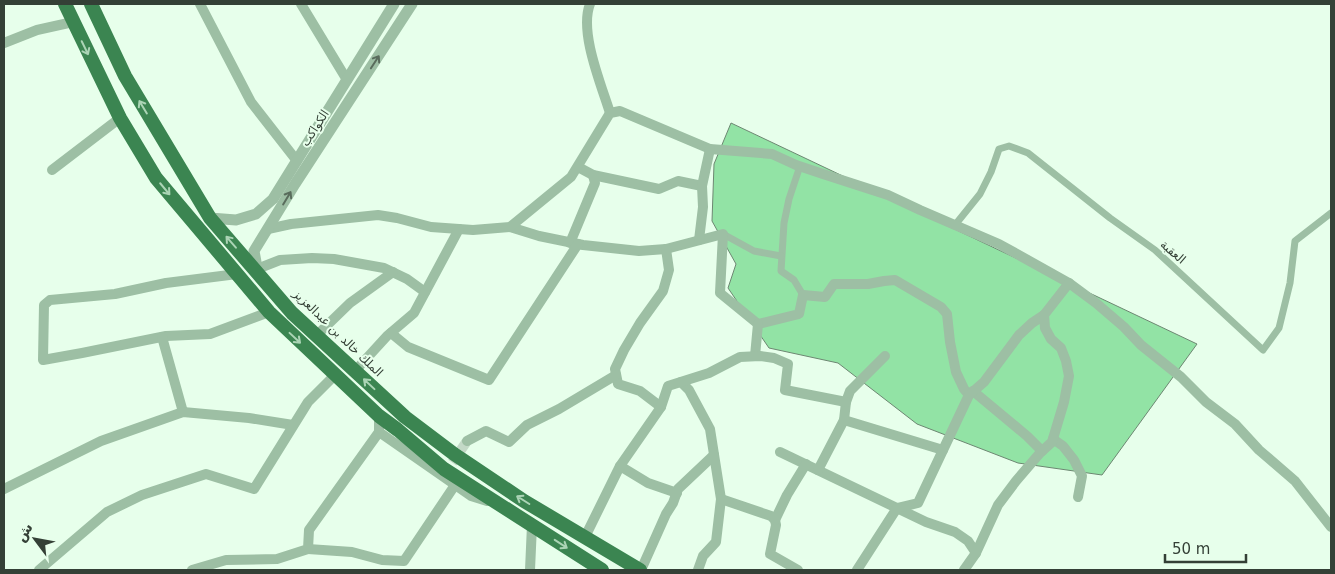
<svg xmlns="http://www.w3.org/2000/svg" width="1335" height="574" viewBox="0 0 1335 574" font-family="'DejaVu Sans',Vazirmatn,sans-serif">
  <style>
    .building { fill: #92e3a5; stroke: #6d8772 }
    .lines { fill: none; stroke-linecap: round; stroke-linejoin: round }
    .minor-tunnel { stroke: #c3d9c7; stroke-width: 10; stroke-dasharray: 10 5; stroke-linecap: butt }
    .pedestrian { stroke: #9dbfa4; stroke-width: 7 }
    .minor { stroke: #9dbfa4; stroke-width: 10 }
    .tertiary { stroke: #9dbfa4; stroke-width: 11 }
    .trunk { stroke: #3b8551; stroke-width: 14 }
    .oneway { stroke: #abd4b5 }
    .oneway2 { stroke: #596c5c }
    .labels { text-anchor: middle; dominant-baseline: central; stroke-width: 4; stroke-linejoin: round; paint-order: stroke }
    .street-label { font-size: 12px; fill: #344036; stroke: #e7ffeb }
  </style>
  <rect width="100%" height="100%" fill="#e7ffeb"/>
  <polygon class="building" points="731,123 1197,344 1102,475 1018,463 917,424 838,363 769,348 728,288 736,264 712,221 714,164"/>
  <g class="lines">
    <polyline class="minor-tunnel" points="444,475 467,441"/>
    <g class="pedestrian">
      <polyline points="800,166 789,199 784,223 781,271 794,280 803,295"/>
      <polyline points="955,225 980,194 991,172 999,149 1009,146 1028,153 1110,218 1155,250 1263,350 1279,328 1290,283 1295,241 1331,213"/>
      <polyline points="723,234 754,251 781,256"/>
    </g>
    <g class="minor">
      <polyline points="200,4 251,102 297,161"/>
      <polyline points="301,4 347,80"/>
      <path d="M590,4C579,32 601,84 610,113"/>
      <polyline points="4,43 37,30 73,22"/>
      <polyline points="578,167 593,175 659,189 678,181 702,186"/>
      <polyline points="52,170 120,118"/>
      <polyline points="510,227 539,236 583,245 639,251 666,249 723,234 720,293 758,324"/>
      <polyline points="268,229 291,224 378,215 397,218 431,227 473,230 510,227 571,177 610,113 620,111 710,149 772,154 796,165 823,174 888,195 920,210 999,244 1069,283 1096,303 1124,327 1141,345 1181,377 1206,402 1235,424 1259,450 1295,481 1331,527"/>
      <polyline points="699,240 703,207 702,186 710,149"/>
      <polyline points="570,243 595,183 593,175"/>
      <polyline points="257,269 280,260 312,258 334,259 384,268 407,279 425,292"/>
      <polyline points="237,274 166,283 115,294 50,300 44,305 43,360 82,353 166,336 210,334 269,312"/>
      <polyline points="758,324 799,314 803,295 825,297 834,284 868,284 884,281 895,280 941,307 947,314 950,342 956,372 964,389 969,395"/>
      <polyline points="391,333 408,347 489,380 578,244"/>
      <polyline points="317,335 350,303 393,272"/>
      <polyline points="162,337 183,412"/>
      <polyline points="755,356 758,324"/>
      <polyline points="355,371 387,336 414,313 459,229"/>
      <polyline points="681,382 689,390 710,429 721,499 716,542 703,556 698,570"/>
      <polyline points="973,391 1027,436 1042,451"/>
      <polyline points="661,407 640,391 618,384 615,369 624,350 640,323 663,291 669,270 666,249"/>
      <polyline points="844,420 943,450"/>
      <polyline points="379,432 471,496 487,501"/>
      <polyline points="1053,439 1063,446 1074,460 1082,476 1078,497"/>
      <polyline points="467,441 486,431 509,442 527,425 559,409 616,375"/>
      <polyline points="780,452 926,522 955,532 968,541 976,553"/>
      <polyline points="620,466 648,483 677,493"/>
      <polyline points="818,470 844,420 846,402 850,391 885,356"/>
      <polyline points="4,489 101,441 183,412 249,418 293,425"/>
      <polyline points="721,499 771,516 775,520 776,525 770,554 798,570"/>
      <polyline points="775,520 787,495 806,464"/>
      <polyline points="585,537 620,466 661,407 668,386 709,373 740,357 760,356 774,358 788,364 785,390 846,402"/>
      <polyline points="308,549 352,552 382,560 404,561 455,485"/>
      <polyline points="39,570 107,512 142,495 206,474 254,489 308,402 335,375"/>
      <polyline points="192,570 226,560 277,559 308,549 309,530 379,432 379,416"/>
      <polyline points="530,570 532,525"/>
      <polyline points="641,570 666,514 673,503 678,489 714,455"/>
      <polyline points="857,570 897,508 918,503 969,395 984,382 1019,335 1032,323 1044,315"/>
      <polyline points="964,570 976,553 998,505 1016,481 1040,453 1052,442 1064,402 1069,376 1066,361 1061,348 1051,339 1045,328 1044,315 1069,283"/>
    </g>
    <g class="tertiary">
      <polyline points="210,218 236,220 256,214 273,199 394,4"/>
      <polyline points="258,273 254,251 295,184 412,4"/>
    </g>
    <g class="trunk">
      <polyline points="65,4 120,118 156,178 269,312 379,416 398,430 444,469 602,570"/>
      <polyline points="91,4 125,76 210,218 292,313 405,417 454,454 524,501 640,570"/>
    </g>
  </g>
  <defs><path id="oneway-shaft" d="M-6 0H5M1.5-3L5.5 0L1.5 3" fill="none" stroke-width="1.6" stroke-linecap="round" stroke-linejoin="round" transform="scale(1.25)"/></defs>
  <g class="oneway">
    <use href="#oneway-shaft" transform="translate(85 48) rotate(64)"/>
    <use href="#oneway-shaft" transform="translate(143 107) rotate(-121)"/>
    <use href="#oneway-shaft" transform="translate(165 189) rotate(50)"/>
    <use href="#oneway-shaft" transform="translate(231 242) rotate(-131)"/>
    <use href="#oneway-shaft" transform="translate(295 338) rotate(43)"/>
    <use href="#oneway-shaft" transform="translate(369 384) rotate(-137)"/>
    <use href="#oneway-shaft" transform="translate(523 500) rotate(-148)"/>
    <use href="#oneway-shaft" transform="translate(561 544) rotate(33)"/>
  </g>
  <g class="oneway2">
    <use href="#oneway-shaft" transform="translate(375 62) rotate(-57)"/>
    <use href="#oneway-shaft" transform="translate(287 198) rotate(-59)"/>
  </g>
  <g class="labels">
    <g class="street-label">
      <text transform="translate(315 128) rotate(-57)">الكواكب</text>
      <text transform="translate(1173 252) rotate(41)">العقبة</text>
      <text transform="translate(338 333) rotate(44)">الملك خالد بن عبدالعزيز</text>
    </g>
  </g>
  <rect width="1335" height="574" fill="none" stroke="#344036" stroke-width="10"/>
  <g transform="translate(35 539) rotate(302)" stroke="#e7ffeb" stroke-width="4" paint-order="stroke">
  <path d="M0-4L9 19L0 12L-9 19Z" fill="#344036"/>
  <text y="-8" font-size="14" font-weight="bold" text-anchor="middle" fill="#344036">ش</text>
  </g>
  <path d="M1165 554v8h81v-8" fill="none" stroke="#344036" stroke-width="2.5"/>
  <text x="1172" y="554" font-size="15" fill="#344036" stroke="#e7ffeb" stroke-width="4" paint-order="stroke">50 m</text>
</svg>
